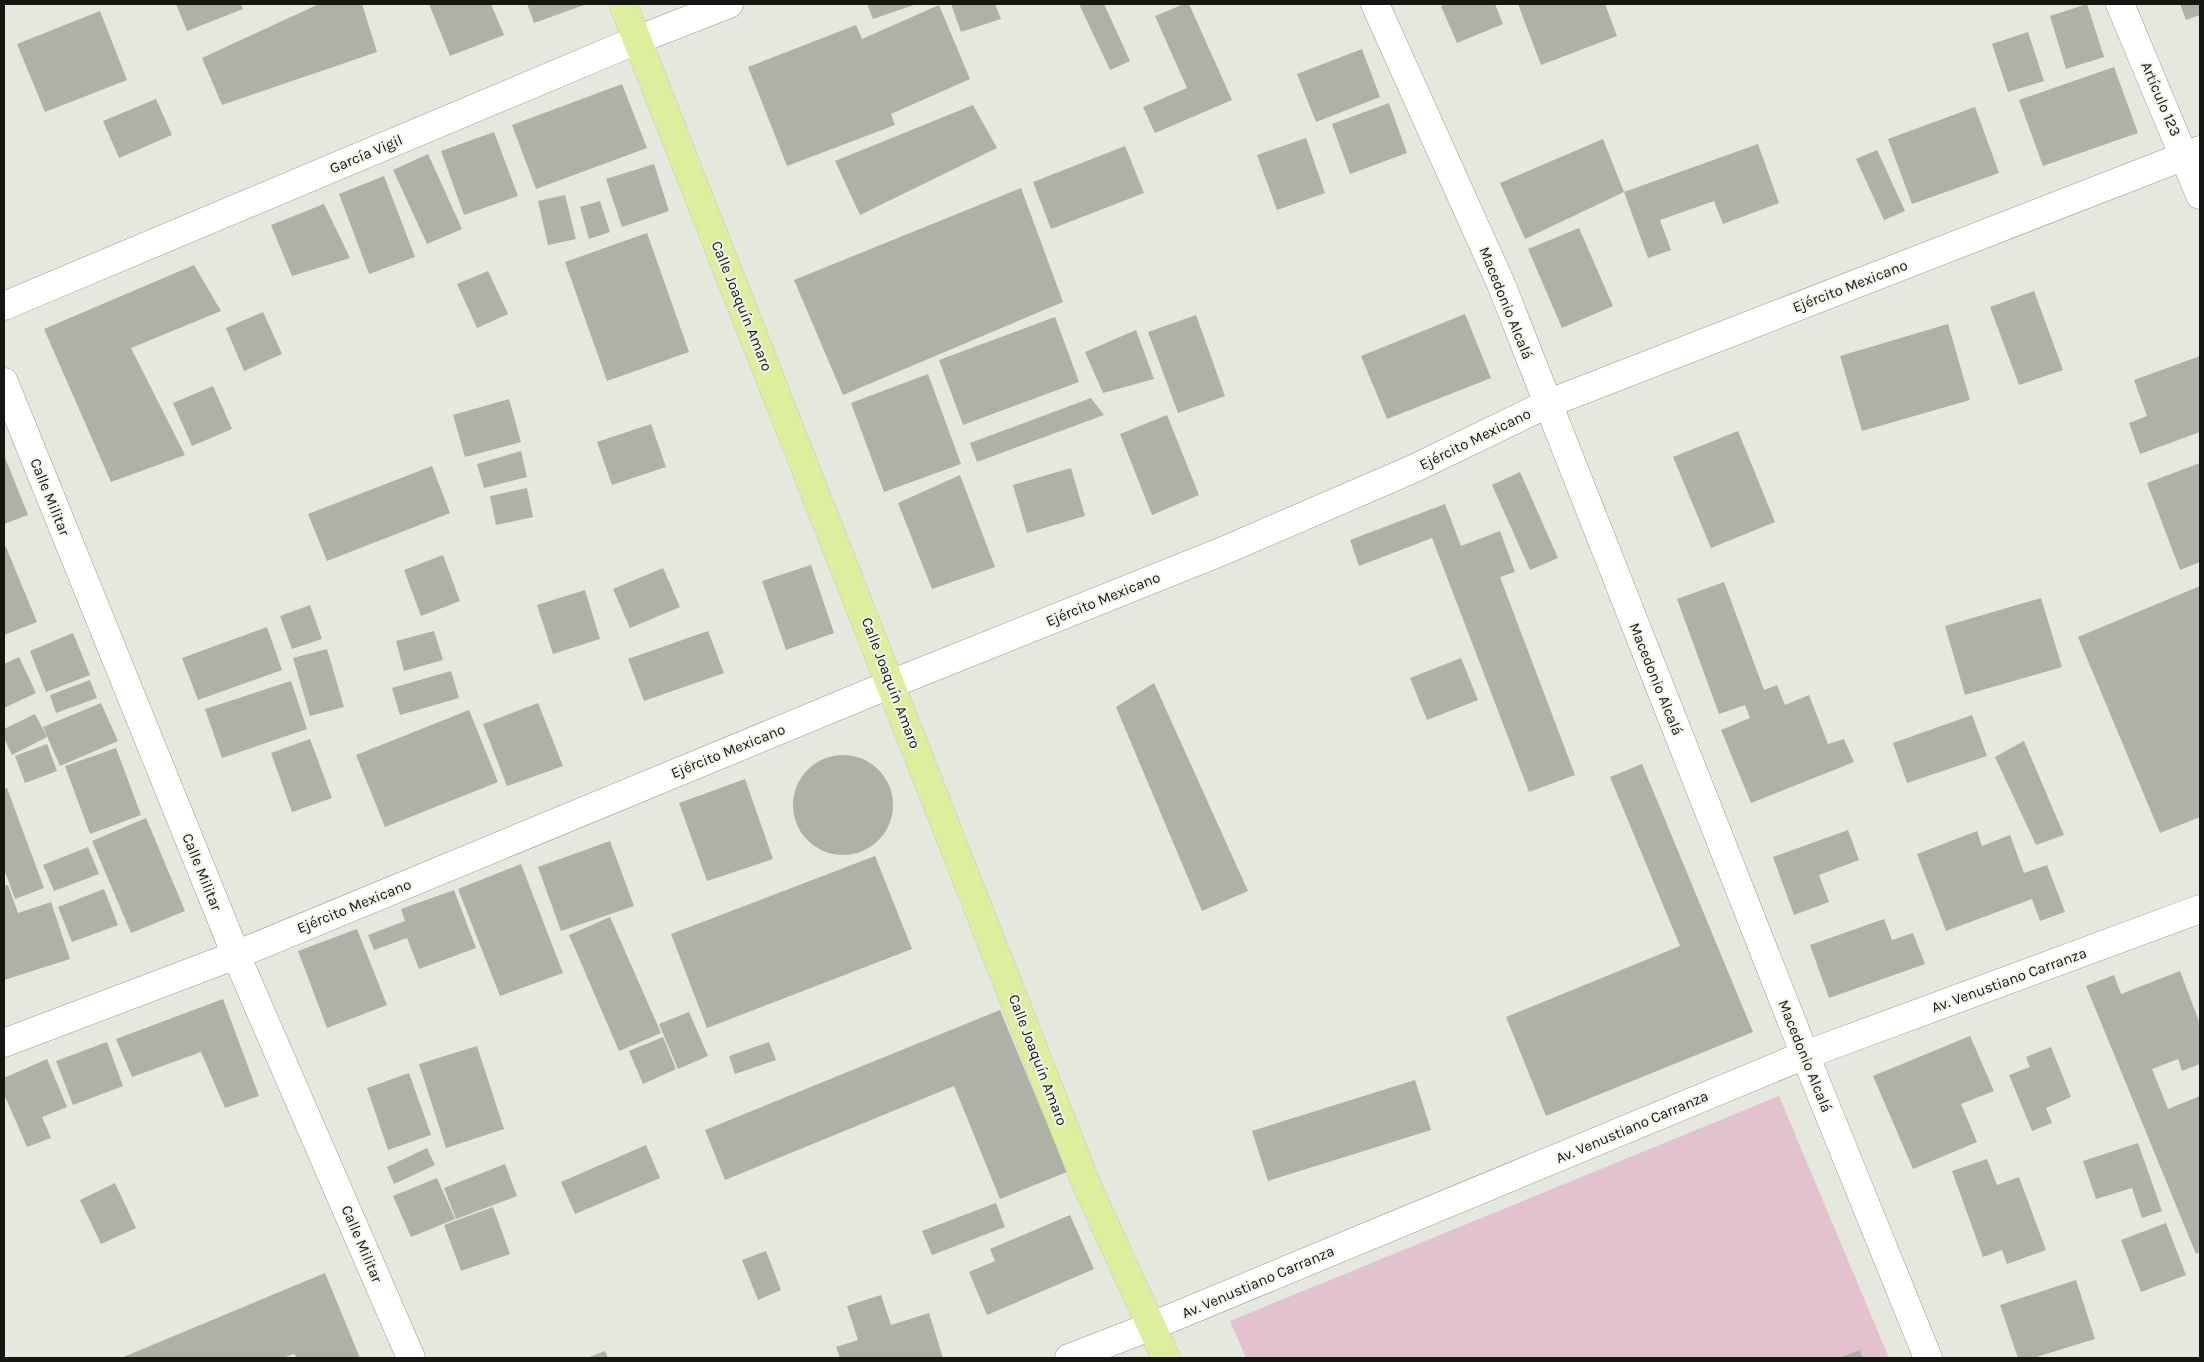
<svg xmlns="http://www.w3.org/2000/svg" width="2204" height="1362" viewBox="0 0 2204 1362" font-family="Karla,sans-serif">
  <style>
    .green { fill: #e2c2cf }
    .building { fill: #aeb1a6 }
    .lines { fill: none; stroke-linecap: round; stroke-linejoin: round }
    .minor-casing { stroke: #96998f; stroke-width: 29 }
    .major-casing { stroke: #c7c7c6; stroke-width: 29 }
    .minor { stroke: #fff; stroke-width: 28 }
    .major { stroke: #ddee9d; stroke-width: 28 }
    .labels { text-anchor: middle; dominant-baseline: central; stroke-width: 4; stroke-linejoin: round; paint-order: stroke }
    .street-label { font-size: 15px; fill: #151612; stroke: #f2f5ea }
  </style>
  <rect width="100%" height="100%" fill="#e5e8dd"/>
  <polygon class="green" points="1779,1096 1889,1358 1246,1358 1230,1321"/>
  <g class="building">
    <polygon points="176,4 241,4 243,9 187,31"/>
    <polygon points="319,4 362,4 377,52 222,105 202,58"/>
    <polygon points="429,4 491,4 504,35 450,56"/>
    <polygon points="527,4 587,4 534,23"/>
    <polygon points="867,4 917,4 873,19"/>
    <polygon points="951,4 995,4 1001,19 961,32"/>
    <polygon points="1079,4 1104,4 1130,61 1110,70"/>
    <polygon points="1184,4 1189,4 1232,100 1155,133 1143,107 1187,88 1155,16"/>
    <polygon points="1446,4 1495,4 1503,24 1457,43 1441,6"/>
    <polygon points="1518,4 1605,4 1617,36 1541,65"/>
    <polygon points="2087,4 2104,57 2066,69 2050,16"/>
    <polygon points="2180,4 2200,4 2200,15 2186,20"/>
    <polygon points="939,5 970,79 891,114 895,125 787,166 748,67 856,25 862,39"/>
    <polygon points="100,11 127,80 45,112 17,44"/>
    <polygon points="2028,32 2044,81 2008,92 1992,44"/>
    <polygon points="1362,49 1380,97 1316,122 1297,74"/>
    <polygon points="2114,67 2138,133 2043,166 2019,100"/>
    <polygon points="622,84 647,148 536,189 512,125"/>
    <polygon points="156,99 172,135 119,158 103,121"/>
    <polygon points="1389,103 1407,153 1350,174 1332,124"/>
    <polygon points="973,105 997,148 860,215 835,161"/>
    <polygon points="1975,107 1999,173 1912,204 1888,139"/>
    <polygon points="494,132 518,196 464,215 441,151"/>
    <polygon points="1306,138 1325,193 1277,210 1257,155"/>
    <polygon points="1603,139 1624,192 1525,239 1500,183"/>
    <polygon points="1758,144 1779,203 1723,224 1714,201 1660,220 1671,250 1648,258 1624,192"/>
    <polygon points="1125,146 1144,193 1051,229 1033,182"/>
    <polygon points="1877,150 1905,211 1884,220 1856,159"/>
    <polygon points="428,154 462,229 427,244 393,170"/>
    <polygon points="654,164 669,211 622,227 606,179"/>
    <polygon points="384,176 415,257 369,274 339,194"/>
    <polygon points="1021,188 1063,302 843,395 794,280"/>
    <polygon points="565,195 576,239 548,245 538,201"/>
    <polygon points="600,201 610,232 589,239 580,207"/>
    <polygon points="324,204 350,258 292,276 271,225"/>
    <polygon points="1579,228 1613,306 1562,328 1528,249"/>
    <polygon points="647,233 689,352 607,381 565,262"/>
    <polygon points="194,265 221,311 131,348 185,455 111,482 44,329"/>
    <polygon points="488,271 508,314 477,328 457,284"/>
    <polygon points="2034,291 2063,370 2019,385 1990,307"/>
    <polygon points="263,312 282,354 244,371 226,328"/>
    <polygon points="1465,314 1491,378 1387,419 1361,356"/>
    <polygon points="1196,315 1225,396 1178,413 1148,332"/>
    <polygon points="1055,317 1079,382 963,425 939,360"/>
    <polygon points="1948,324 1970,400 1862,431 1840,356"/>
    <polygon points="1136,330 1154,379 1103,393 1085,352"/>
    <polygon points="2200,356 2200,432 2140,454 2129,423 2147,416 2134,380"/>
    <polygon points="928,374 961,464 884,492 851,403"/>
    <polygon points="213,386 232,429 192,446 173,403"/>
    <polygon points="1091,398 1104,415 977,462 970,443"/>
    <polygon points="509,399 521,442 465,457 453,415"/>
    <polygon points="1167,415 1199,495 1152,515 1120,434"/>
    <polygon points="651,424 666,467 612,485 597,442"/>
    <polygon points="1738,431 1775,522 1711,548 1673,457"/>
    <polygon points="521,451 527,477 484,488 477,464"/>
    <polygon points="4,455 28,515 4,524"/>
    <polygon points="2200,463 2200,562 2180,570 2147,483"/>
    <polygon points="432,466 450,513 327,561 308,514"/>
    <polygon points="1071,468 1085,516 1027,533 1013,485"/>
    <polygon points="1520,472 1558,558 1530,570 1492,485"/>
    <polygon points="960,475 995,567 932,589 898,503"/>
    <polygon points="527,488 533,517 496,525 490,496"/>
    <polygon points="1445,504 1461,546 1500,531 1515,572 1500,577 1575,775 1529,792 1432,538 1359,566 1350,540"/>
    <polygon points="6,547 37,622 4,635 4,548"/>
    <polygon points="443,555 460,601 421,616 404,570"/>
    <polygon points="811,565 834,633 786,650 762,581"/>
    <polygon points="663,568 680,607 630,628 613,589"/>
    <polygon points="1724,582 1764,690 1777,685 1785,705 1809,695 1828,744 1844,739 1854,762 1751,803 1721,730 1750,718 1745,705 1719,714 1677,599"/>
    <polygon points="2200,586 2200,817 2160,833 2078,637"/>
    <polygon points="585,590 600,639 553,654 537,605"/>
    <polygon points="2041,598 2062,667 1965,695 1945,626"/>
    <polygon points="310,605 322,639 292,649 280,616"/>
    <polygon points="267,627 282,670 198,700 182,658"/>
    <polygon points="434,631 443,660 404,671 396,641"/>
    <polygon points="708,631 724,673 644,701 628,659"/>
    <polygon points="73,633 90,675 46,692 30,651"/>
    <polygon points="327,649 344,707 310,716 293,658"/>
    <polygon points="19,657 36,693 4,708 4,664"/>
    <polygon points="1461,658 1478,700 1427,720 1410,678"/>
    <polygon points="451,671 459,698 400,715 392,688"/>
    <polygon points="90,680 97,698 56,713 50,695"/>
    <polygon points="291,681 307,729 222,758 205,709"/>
    <polygon points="1154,683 1248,891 1202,911 1116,707"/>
    <polygon points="101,703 118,741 60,766 43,727"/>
    <polygon points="538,703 563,766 507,786 483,724"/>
    <polygon points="469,710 498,782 385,827 356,755"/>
    <polygon points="35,714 47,737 12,755 4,738 4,729"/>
    <polygon points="1972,715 1987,756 1907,783 1893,743"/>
    <polygon points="310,739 332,798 292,812 271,753"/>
    <polygon points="2024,741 2064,835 2036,845 1995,757"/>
    <polygon points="47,744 57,771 25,783 15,756"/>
    <polygon points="116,748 141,815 90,834 65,766"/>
    <circle cx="843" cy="805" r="50"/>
    <polygon points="1642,764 1753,1032 1546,1116 1506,1017 1680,946 1610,777"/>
    <polygon points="745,779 773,859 707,881 679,803"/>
    <polygon points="7,788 44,888 15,899 4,869 4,790"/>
    <polygon points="146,818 185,911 131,933 92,841"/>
    <polygon points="1848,830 1859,860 1819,875 1829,902 1794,915 1773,857"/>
    <polygon points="1977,831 1982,846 2010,835 2024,873 2047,865 2065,912 2040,921 2032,899 1946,931 1917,854"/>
    <polygon points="610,841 634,906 561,931 538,867"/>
    <polygon points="88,847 99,874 54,891 43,865"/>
    <polygon points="875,856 912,949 707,1028 671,934"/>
    <polygon points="521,864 563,973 500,996 458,889"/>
    <polygon points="8,885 18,913 51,902 70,959 4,980 4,886"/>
    <polygon points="104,889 118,925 72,942 58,907"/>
    <polygon points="454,890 476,948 419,969 407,938 374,950 368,935 405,921 401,909"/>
    <polygon points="610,917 661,1033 619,1051 569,935"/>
    <polygon points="1884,919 1892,940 1913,933 1925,964 1829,998 1810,945"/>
    <polygon points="357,929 387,1005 327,1028 298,951"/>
    <polygon points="2180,971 2200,1024 2200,1064 2182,1071 2178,1059 2152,1069 2168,1109 2200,1096 2200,1252 2196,1254 2086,986 2114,975 2121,994"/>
    <polygon points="223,999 259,1096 225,1108 201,1052 132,1077 116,1039"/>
    <polygon points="1000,1010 1067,1172 1000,1199 954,1086 725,1180 705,1130"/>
    <polygon points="689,1012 708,1056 678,1069 659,1024"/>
    <polygon points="1970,1036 1994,1091 1961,1104 1977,1142 1913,1169 1873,1076"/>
    <polygon points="663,1037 676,1069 643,1084 629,1051"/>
    <polygon points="107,1042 123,1086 73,1105 56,1061"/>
    <polygon points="769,1042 776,1060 735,1074 729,1056"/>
    <polygon points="477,1046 504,1129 446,1148 419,1064"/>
    <polygon points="2051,1047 2071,1097 2046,1108 2052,1123 2032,1131 2009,1075 2030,1067 2026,1057"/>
    <polygon points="47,1059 67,1107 42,1117 51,1138 27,1147 4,1094 4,1078"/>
    <polygon points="409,1073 431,1135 388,1150 367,1088"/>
    <polygon points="1415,1080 1431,1130 1268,1181 1252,1131"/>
    <polygon points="2138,1143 2162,1211 2142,1218 2132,1188 2096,1199 2083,1161"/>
    <polygon points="646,1145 660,1178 575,1214 561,1182"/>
    <polygon points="427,1148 435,1165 394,1184 387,1167"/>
    <polygon points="1987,1159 1997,1185 2019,1177 2046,1250 2007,1264 2002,1250 1983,1257 1952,1171"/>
    <polygon points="505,1164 517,1196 456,1219 444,1188"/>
    <polygon points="437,1178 455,1219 411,1237 393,1196"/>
    <polygon points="115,1183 136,1228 101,1244 80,1200"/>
    <polygon points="996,1203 1005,1227 932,1255 922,1231"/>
    <polygon points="493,1207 510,1254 461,1271 444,1225"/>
    <polygon points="1070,1215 1094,1269 987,1315 969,1272 995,1261 990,1249"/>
    <polygon points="2166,1223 2186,1275 2141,1292 2121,1240"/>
    <polygon points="766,1251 781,1290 758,1300 742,1260"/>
    <polygon points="325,1273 360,1358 297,1358 294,1354 283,1358 121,1358"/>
    <polygon points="2076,1280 2095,1339 2033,1358 2018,1358 2000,1305"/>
    <polygon points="881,1295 891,1325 929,1313 943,1358 840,1358 836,1347 858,1340 847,1306"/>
    <polygon points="1860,1350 1863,1358 1839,1358"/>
    <polygon points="605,1351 608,1358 587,1358"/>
  </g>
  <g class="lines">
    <g class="minor-casing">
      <g id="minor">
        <polyline points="1375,4 1501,284 1805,1055 1928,1358"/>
        <polyline points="2120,4 2200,195"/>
        <polyline points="4,306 637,40 729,4"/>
        <polyline points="4,382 236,955 411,1358"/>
        <polyline points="4,1043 236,955 891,684 1223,551 1415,468 1547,404 2200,150"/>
        <polyline points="1069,1358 1152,1326 1805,1055 2200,909"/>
      </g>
    </g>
    <g class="major-casing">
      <polyline id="major" points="623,4 1088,1188 1166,1358"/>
    </g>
    <use href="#minor" class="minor"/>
    <use href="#major" class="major"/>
  </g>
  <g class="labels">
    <g class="street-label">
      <text transform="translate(2161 99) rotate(67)">Artículo 123</text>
      <text transform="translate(366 154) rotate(-23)">García Vigil</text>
      <text transform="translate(1850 286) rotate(-21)">Ejército Mexicano</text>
      <text transform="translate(1506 303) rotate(68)">Macedonio Alcalá</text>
      <text transform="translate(742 306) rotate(68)">Calle Joaquín Amaro</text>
      <text transform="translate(1475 439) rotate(-26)">Ejército Mexicano</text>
      <text transform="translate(50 497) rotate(68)">Calle Militar</text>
      <text transform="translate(1103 599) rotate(-22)">Ejército Mexicano</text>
      <text transform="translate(1656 679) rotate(68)">Macedonio Alcalá</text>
      <text transform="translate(891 683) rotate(69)">Calle Joaquín Amaro</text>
      <text transform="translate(728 751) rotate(-22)">Ejército Mexicano</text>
      <text transform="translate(202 872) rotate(68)">Calle Militar</text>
      <text transform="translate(354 906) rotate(-22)">Ejército Mexicano</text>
      <text transform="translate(2009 980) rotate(-20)">Av. Venustiano Carranza</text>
      <text transform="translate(1805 1056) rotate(68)">Macedonio Alcalá</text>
      <text transform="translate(1038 1060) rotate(69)">Calle Joaquín Amaro</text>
      <text transform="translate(1632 1127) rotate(-23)">Av. Venustiano Carranza</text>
      <text transform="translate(362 1244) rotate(67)">Calle Militar</text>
      <text transform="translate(1258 1282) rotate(-23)">Av. Venustiano Carranza</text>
    </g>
  </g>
  <rect width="2204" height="1362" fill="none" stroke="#151612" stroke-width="10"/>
</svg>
